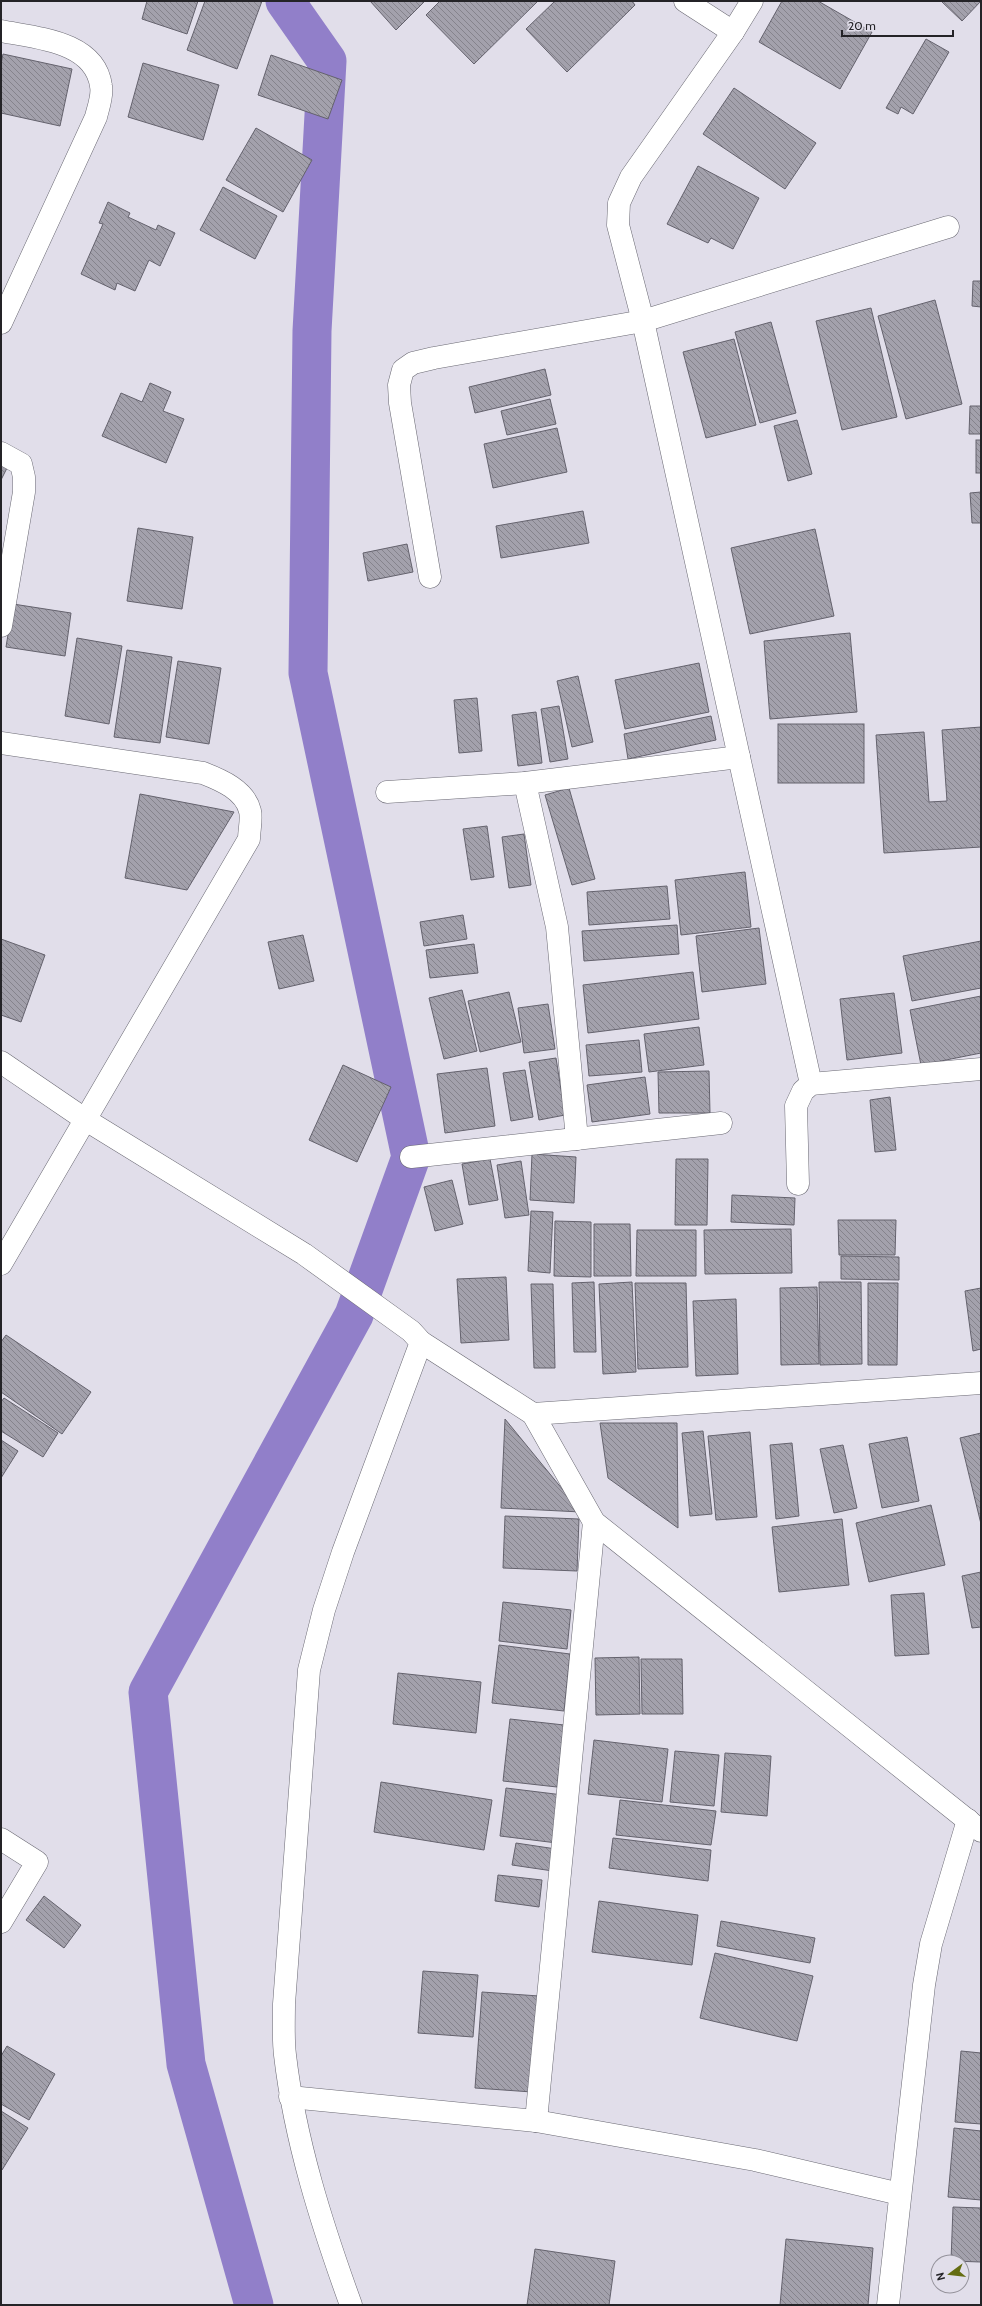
<svg xmlns="http://www.w3.org/2000/svg" width="982" height="2306" viewBox="0 0 982 2306" font-family="Cabin,sans-serif">
  <style>
    .lines { fill: none; stroke-linecap: round; stroke-linejoin: round }
    .canal { stroke: #917fc9; stroke-width: 39 }
    .building { fill: url(#building-back-hatch); stroke: #64626d }
    .street-casing { stroke: #6a6973; stroke-width: 23 }
    .street { stroke: #fff; stroke-width: 22 }
  </style>
  <defs>
    <pattern id="building-back-hatch" width="6" height="6" patternUnits="userSpaceOnUse"><rect width="6" height="6" fill="#a3a1ac"/><path d="M-1 5l2 2M0 0l6 6M5-1l2 2" fill="none" stroke="#85838c"/></pattern>
  </defs>
  <rect width="100%" height="100%" fill="#e1deea"/>
  <g class="lines">
    <polyline class="canal" points="254,2305 186,2064 148,1692 354,1315 411,1157 308,673 312,331 327,61 285,1"/>
  </g>
  <g class="building">
    <polygon points="147,1 198,1 187,34 142,19"/>
    <polygon points="205,1 262,1 237,69 187,50"/>
    <polygon points="370,1 425,1 396,30"/>
    <polygon points="440,1 538,1 474,64 426,15"/>
    <polygon points="555,1 632,1 635,5 567,72 526,29"/>
    <polygon points="782,1 818,1 872,32 840,89 759,42"/>
    <polygon points="941,1 981,1 962,21"/>
    <polygon points="926,39 949,52 913,114 901,107 898,114 886,108"/>
    <polygon points="3,54 72,69 60,126 1,113 1,64"/>
    <polygon points="271,55 342,80 328,119 258,95"/>
    <polygon points="143,63 219,85 203,140 128,117"/>
    <polygon points="734,88 816,143 785,189 703,134"/>
    <polygon points="256,128 312,160 283,212 226,180"/>
    <polygon points="698,166 759,198 733,249 711,238 708,243 667,224"/>
    <polygon points="223,187 277,216 255,259 200,230"/>
    <polygon points="108,202 130,213 128,217 156,230 158,225 175,233 160,266 149,260 135,291 117,283 115,290 81,274 103,224 99,223"/>
    <polygon points="973,281 981,281 981,307 972,306"/>
    <polygon points="935,300 962,404 906,419 878,316"/>
    <polygon points="871,308 897,417 842,430 816,321"/>
    <polygon points="771,322 796,413 760,423 735,332"/>
    <polygon points="734,339 756,425 706,438 683,352"/>
    <polygon points="545,369 551,395 475,413 469,387"/>
    <polygon points="150,383 171,392 163,411 184,419 166,463 102,436 121,393 142,402"/>
    <polygon points="550,399 556,424 507,435 501,411"/>
    <polygon points="970,406 981,406 981,434 969,434"/>
    <polygon points="797,420 812,474 788,481 774,426"/>
    <polygon points="557,428 567,472 493,488 484,444"/>
    <rect x="976" y="440" width="5" height="33"/>
    <polygon points="1,462 8,466 1,480"/>
    <polygon points="981,492 981,523 972,523 970,493"/>
    <polygon points="583,511 589,543 501,558 496,526"/>
    <polygon points="138,528 193,537 182,609 127,601"/>
    <polygon points="815,529 834,616 750,634 731,548"/>
    <polygon points="407,544 413,572 368,581 363,553"/>
    <polygon points="13,604 71,613 65,656 6,647"/>
    <polygon points="850,633 857,712 770,719 764,641"/>
    <polygon points="77,638 122,646 109,724 65,716"/>
    <polygon points="127,650 172,657 160,743 114,737"/>
    <polygon points="178,661 221,668 209,744 166,737"/>
    <polygon points="699,663 709,712 625,729 615,680"/>
    <polygon points="578,676 593,742 572,747 557,681"/>
    <polygon points="477,698 482,751 459,753 454,700"/>
    <polygon points="559,706 568,759 550,762 541,709"/>
    <polygon points="536,712 542,763 518,766 512,715"/>
    <polygon points="711,716 716,740 628,759 624,734"/>
    <rect x="778" y="724" width="86" height="59"/>
    <polygon points="981,727 981,847 884,853 876,735 924,732 929,802 947,801 942,730"/>
    <polygon points="569,788 595,879 572,885 545,795"/>
    <polygon points="140,794 234,812 187,890 125,878"/>
    <polygon points="487,826 494,877 471,880 463,829"/>
    <polygon points="524,834 531,885 509,888 502,837"/>
    <polygon points="745,872 751,927 681,935 675,880"/>
    <polygon points="667,886 670,919 589,925 587,892"/>
    <polygon points="463,915 467,939 424,946 420,922"/>
    <polygon points="677,925 679,954 584,961 582,931"/>
    <polygon points="759,928 766,984 702,992 696,936"/>
    <polygon points="303,935 314,981 279,989 268,942"/>
    <polygon points="1,939 45,955 21,1022 1,1015"/>
    <polygon points="981,941 981,988 912,1001 903,956"/>
    <polygon points="474,944 478,973 430,978 426,950"/>
    <polygon points="693,972 699,1019 588,1033 583,985"/>
    <polygon points="462,990 477,1051 444,1059 429,998"/>
    <polygon points="509,992 521,1042 480,1052 468,1001"/>
    <polygon points="894,993 902,1053 847,1060 840,999"/>
    <polygon points="981,996 981,1053 921,1065 910,1010"/>
    <polygon points="548,1004 555,1049 524,1053 518,1008"/>
    <polygon points="699,1027 704,1065 649,1072 644,1034"/>
    <polygon points="639,1040 642,1072 589,1076 586,1045"/>
    <polygon points="556,1058 565,1115 539,1120 529,1062"/>
    <polygon points="343,1065 391,1087 357,1162 309,1140"/>
    <polygon points="487,1068 495,1126 445,1133 437,1074"/>
    <polygon points="525,1070 533,1117 511,1121 503,1073"/>
    <polygon points="709,1071 710,1113 659,1113 658,1072"/>
    <polygon points="645,1077 650,1114 592,1122 587,1085"/>
    <polygon points="890,1097 896,1150 875,1152 870,1100"/>
    <polygon points="532,1154 576,1157 574,1203 530,1200"/>
    <polygon points="490,1159 498,1200 469,1205 462,1164"/>
    <polygon points="676,1159 708,1159 707,1225 675,1225"/>
    <polygon points="521,1161 529,1215 505,1218 497,1165"/>
    <polygon points="452,1180 463,1224 435,1231 424,1187"/>
    <polygon points="732,1195 795,1198 794,1225 731,1222"/>
    <polygon points="531,1211 553,1212 550,1273 528,1271"/>
    <polygon points="838,1220 896,1220 895,1255 839,1255"/>
    <polygon points="555,1221 591,1222 591,1277 554,1276"/>
    <polygon points="594,1224 630,1224 631,1276 594,1276"/>
    <polygon points="791,1229 792,1273 705,1274 704,1230"/>
    <polygon points="637,1230 696,1230 696,1276 636,1276"/>
    <polygon points="841,1256 899,1257 899,1280 841,1279"/>
    <polygon points="506,1277 509,1340 461,1343 457,1279"/>
    <polygon points="594,1282 596,1352 574,1352 572,1283"/>
    <polygon points="632,1282 636,1372 603,1374 599,1284"/>
    <polygon points="819,1282 861,1282 862,1364 820,1365"/>
    <polygon points="635,1283 686,1283 688,1367 638,1369"/>
    <polygon points="868,1283 898,1283 897,1365 868,1365"/>
    <polygon points="531,1284 553,1284 555,1368 534,1368"/>
    <polygon points="817,1287 819,1364 781,1365 780,1288"/>
    <polygon points="981,1288 981,1349 973,1351 965,1291"/>
    <polygon points="736,1299 738,1374 696,1376 693,1301"/>
    <polygon points="6,1335 91,1392 62,1434 1,1392 1,1342"/>
    <polygon points="4,1398 58,1433 43,1457 1,1431 1,1402"/>
    <polygon points="505,1419 581,1512 501,1508"/>
    <polygon points="600,1423 677,1423 678,1528 608,1478"/>
    <polygon points="703,1431 712,1514 690,1516 682,1433"/>
    <polygon points="750,1432 757,1517 716,1520 708,1436"/>
    <polygon points="981,1433 981,1524 960,1438"/>
    <polygon points="907,1437 919,1501 882,1508 869,1444"/>
    <polygon points="1,1440 18,1451 1,1478"/>
    <polygon points="792,1443 799,1516 776,1519 770,1445"/>
    <polygon points="843,1445 857,1508 834,1513 820,1449"/>
    <polygon points="931,1505 945,1565 869,1582 856,1523"/>
    <polygon points="505,1516 579,1519 577,1571 503,1568"/>
    <polygon points="842,1519 849,1585 779,1592 772,1527"/>
    <polygon points="981,1572 981,1627 972,1628 962,1576"/>
    <polygon points="924,1593 929,1654 895,1656 891,1595"/>
    <polygon points="503,1602 571,1610 567,1649 499,1641"/>
    <polygon points="499,1645 570,1654 564,1711 492,1703"/>
    <polygon points="639,1657 640,1714 596,1715 595,1658"/>
    <polygon points="641,1659 682,1659 683,1714 642,1714"/>
    <polygon points="398,1673 481,1682 476,1733 393,1724"/>
    <polygon points="510,1719 564,1725 557,1787 503,1781"/>
    <polygon points="594,1740 668,1749 662,1802 588,1794"/>
    <polygon points="675,1751 719,1755 714,1806 670,1802"/>
    <polygon points="725,1753 771,1756 767,1816 721,1812"/>
    <polygon points="381,1782 492,1800 484,1850 374,1832"/>
    <polygon points="506,1788 563,1795 557,1843 500,1836"/>
    <polygon points="620,1800 716,1811 711,1845 616,1835"/>
    <polygon points="613,1838 711,1850 708,1881 609,1868"/>
    <polygon points="516,1843 556,1849 553,1871 512,1865"/>
    <polygon points="498,1875 542,1880 539,1907 495,1901"/>
    <polygon points="44,1896 81,1925 64,1948 26,1920"/>
    <polygon points="599,1901 698,1915 692,1965 592,1952"/>
    <polygon points="721,1921 815,1938 810,1963 717,1946"/>
    <polygon points="715,1953 813,1976 797,2041 700,2018"/>
    <polygon points="423,1971 478,1975 473,2037 418,2033"/>
    <polygon points="482,1992 539,1996 532,2092 475,2088"/>
    <polygon points="7,2046 55,2074 29,2120 1,2104 1,2056"/>
    <polygon points="961,2051 981,2053 981,2124 955,2122"/>
    <polygon points="1,2111 28,2128 2,2170 1,2170"/>
    <polygon points="954,2128 981,2131 981,2200 948,2197"/>
    <polygon points="953,2207 981,2208 981,2262 951,2261"/>
    <polygon points="786,2239 873,2248 868,2305 780,2305"/>
    <polygon points="535,2249 615,2261 609,2305 527,2305"/>
  </g>
  <g class="lines">
    <g class="street-casing">
      <g id="street">
        <polyline points="685,1 733,32"/>
        <polyline points="752,1 733,32 631,177 619,203 618,225 643,321 811,1084"/>
        <path d="M1,31C36,38 95,41 101,86C103,96 98,108 96,117L1,323"/>
        <polyline points="1,453 21,464 24,477 24,492 1,626"/>
        <polyline points="430,577 400,403 399,385 403,370 413,363 434,358 643,321 948,227"/>
        <path d="M1,743L203,773C221,780 245,790 250,811C252,819 249,831 249,839L1,1264"/>
        <polyline points="525,783 557,927 577,1139"/>
        <polyline points="387,792 525,783 739,757"/>
        <path d="M1,1062L86,1120L304,1254L411,1331L421,1342L343,1552L324,1610L309,1670L284,2004C284,2021 283,2039 285,2055C295,2141 322,2225 351,2305"/>
        <polyline points="411,1157 721,1123"/>
        <polyline points="798,1184 796,1106 803,1091 811,1084 981,1069"/>
        <polyline points="421,1342 533,1414 594,1522 981,1831"/>
        <polyline points="533,1414 981,1383"/>
        <polyline points="1,1839 37,1862 1,1922"/>
        <polyline points="290,2097 536,2121 755,2160 900,2194"/>
        <polyline points="536,2121 594,1522"/>
        <polyline points="888,2305 924,1985 931,1944 968,1820"/>
      </g>
    </g>
    <use href="#street" class="street"/>
  </g>
  <rect width="982" height="2306" fill="none" stroke="#242327" stroke-width="4"/>
  <g transform="translate(950 2274) rotate(255)"><circle r="19" fill="#e1deea" stroke="#95939c"/>
  <path d="M0-3L7 15L0 10L-7 15Z" fill="#656d12"/>
  <text y="-6" font-size="11" font-weight="bold" text-anchor="middle" fill="#242327">N</text>
  </g>
  <path d="M842 30v6h111v-6" fill="none" stroke="#242327" stroke-width="2"/>
  <text x="848" y="30" font-size="12" fill="#242327" stroke="#e1deea" stroke-width="3" paint-order="stroke">20 m</text>
</svg>
